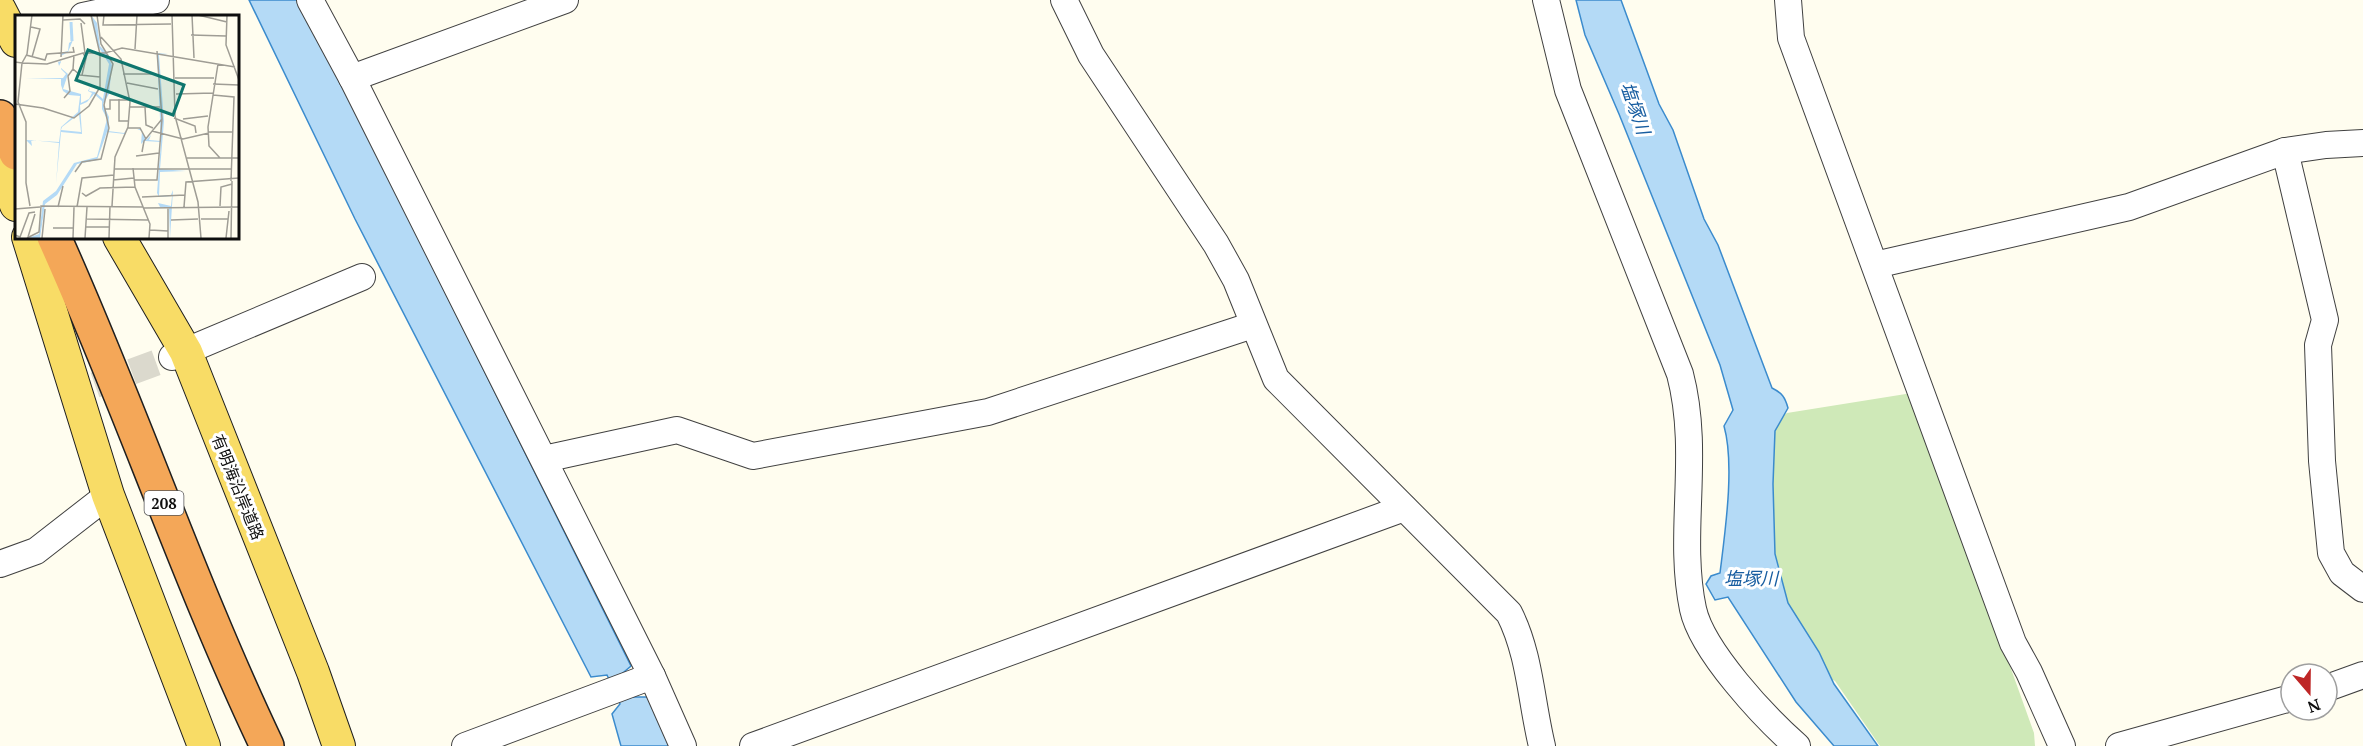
<svg xmlns="http://www.w3.org/2000/svg" width="2363" height="746" viewBox="0 0 2363 746" font-family="'PT Serif','Noto Sans JP',serif">
  <style>
    .green { fill: #cfe9b8 }
    .water { fill: #b4daf6; stroke: #3b8bcd; stroke-width: 1.5 }
    .lines { fill: none; stroke-linecap: round; stroke-linejoin: round }
    .minor-tunnel { stroke: #dbd9cd; stroke-width: 26; stroke-dasharray: 26 13; stroke-linecap: butt }
    .minor-casing { stroke: #414141; stroke-width: 28 }
    .major-casing { stroke: #1f1f1f; stroke-width: 34 }
    .highway-casing { stroke: #1f1f1f; stroke-width: 36 }
    .minor { stroke: #fff; stroke-width: 26 }
    .major { stroke: #f8dc66; stroke-width: 32 }
    .highway { stroke: #f4a758; stroke-width: 33 }
    .labels { text-anchor: middle; dominant-baseline: central; stroke-width: 6; stroke-linejoin: round; paint-order: stroke }
    .shield { fill: #fff; stroke: #565656; stroke-width: 1.5 }
    .shield-label { font-size: 15px; font-weight: bold; fill: #0e0e0e }
    .street-label { font-size: 16px; fill: #0e0e0e; stroke: #fff }
    .water-label { font-size: 18px; font-style: italic; fill: #175da0; stroke: #fff }
    .inset-river { fill: none; stroke: #b4daf6; stroke-width: 3 }
    .inset-road { fill: none; stroke: #9f9d95; stroke-width: 1.5 }
    .view { fill: #0f766e; fill-opacity: 0.15; stroke: #0f766e; stroke-width: 3 }
    .inset-edge { fill: none; stroke: #0e0e0e; stroke-width: 3 }
  </style>
  <rect width="100%" height="100%" fill="#fffdef"/>
  <polygon class="green" points="1912,393 2034,733 2035,746 1880,746 1835,681 1831,679 1833,684 1810,661 1759,549 1769,438 1780,418 1787,413"/>
  <g class="water">
    <polygon points="249,0 300,0 631,666 617,678 626,697 654,697 671,746 621,746 612,714 620,704 607,675 591,677 355,219"/>
    <path d="M1576,0H1621L1659,104L1673,130L1704,219L1718,245L1772,388C1782,393 1785,397 1788,408L1775,431L1773,484L1775,554L1788,603L1819,652L1834,684L1878,746H1834L1796,702L1728,597L1715,600L1706,584L1711,576L1720,573C1725,532 1735,465 1724,426L1733,410L1720,365L1619,114L1585,35Z"/>
  </g>
  <g class="lines">
    <polyline class="minor-tunnel" points="95,385 172,357"/>
    <g class="minor-casing">
      <g id="minor">
        <polyline points="310,0 352,78 652,676 683,746"/>
        <path d="M1064,0L1091,55L1216,244L1236,280L1276,379L1509,613C1530,654 1531,701 1542,746"/>
        <path d="M1546,0L1568,90L1680,374C1701,454 1677,533 1693,609C1702,651 1765,718 1797,746"/>
        <polyline points="1788,0 1791,38 2013,643 2029,672 2062,746"/>
        <polyline points="83,16 156,0"/>
        <polyline points="352,78 565,0"/>
        <polyline points="2285,151 2325,320 2318,345 2322,461 2331,553 2342,573 2363,589"/>
        <polyline points="1875,265 2129,207 2285,151 2326,145 2363,143"/>
        <polyline points="172,357 362,277"/>
        <polyline points="544,459 677,430 753,456 988,412 1253,325"/>
        <polyline points="0,564 36,551 108,495"/>
        <polyline points="2327,688 2363,675"/>
        <polyline points="465,746 652,676"/>
        <polyline points="753,746 1404,508"/>
        <polyline points="2119,746 2291,698"/>
      </g>
    </g>
    <g class="major-casing">
      <g id="major">
        <polyline points="0,10 16,41"/>
        <polyline points="0,165 16,205"/>
        <polyline points="28,237 108,495 204,746"/>
        <polyline points="119,237 186,352 313,672 339,746"/>
      </g>
    </g>
    <g class="highway-casing">
      <g id="highway">
        <polyline points="0,117 16,153"/>
        <path d="M54,237C130,405 188,580 267,746"/>
      </g>
    </g>
    <use href="#minor" class="minor"/>
    <use href="#major" class="major"/>
    <use href="#highway" class="highway"/>
  </g>
  <g class="labels">
    <rect class="shield" x="144.5" y="491" width="39" height="24" rx="4.5"/>
    <g class="shield-label">
      <text x="164" y="503">208</text>
    </g>
    <g class="street-label">
      <text transform="translate(238 487) rotate(68)">有明海沿岸道路</text>
    </g>
    <g class="water-label">
      <text transform="translate(1636 108) rotate(71)">塩塚川</text>
      <text x="1751" y="578">塩塚川</text>
    </g>
  </g>
  <g transform="translate(15 15)">
    <rect width="224" height="224" fill="#fffdef"/>
    <path d="M76,0L82,8L85,31L91,37L97,50L94,79L88,89L94,102L93,116L109,118L112,114H125L127,116L131,125L136,120L134,125L146,126L142,38L153,39L144,40L149,106L145,154L171,156L145,157L144,181L156,180L158,175L155,223L154,192H145L143,188L156,191L157,181L144,182L142,178L146,127L130,126L127,132L130,125L126,129L127,116L122,114H112L110,119L92,117L82,145L62,149L42,180L30,189L25,223H13L24,219L28,186L41,176L59,148L82,142L92,104L87,94V86L79,79L72,87L65,90L67,119L46,117L41,169L44,128L16,125L17,131L12,149L17,131L11,125L44,127L46,112L63,97L65,81L54,80L48,76L46,70V64L10,63H48L51,59L46,54V47L44,51L43,47L46,46V39L49,37L53,36L54,28L58,25L53,37L46,41V53L53,59L48,74L66,79V88L74,84L77,78L73,76L75,72L74,76L80,77L88,84L94,49L83,31ZM64,99L66,117L46,115L47,112Z" fill="#b4daf6" fill-rule="evenodd"/>
    <path class="inset-river" d="M56,7L57,26"/>
    <path class="inset-road" d="M89,0L88,10L156,9M157,0L160,101L183,187L186,223M177,0L179,43M183,0L212,7M212,0L211,30L224,65M48,5L65,4L70,9M66,8L70,38M16,12L25,14L17,42M176,20L211,21M86,22L106,44L115,87L113,112L100,142L97,191M120,34L122,0M11,40L30,45L32,39L59,37L58,32M46,42L48,0M0,47L7,48L12,39L17,0M203,49L193,112L194,131L205,143M58,54L65,60L85,62M108,59H141M67,60L71,43L68,38M160,63H199M112,68L143,74M198,69L224,70M161,79L198,78M198,80L219,82L216,166M49,83L55,76L53,61L58,54L59,40M104,84V106H113M0,89L28,93L59,103L74,91L85,72V39L76,0M115,92H145M130,92L131,110L138,113M90,94H95V85H115M159,103L180,111L181,118M168,104L193,101M112,113H125L131,124M137,116L168,124L194,118M194,117H218M127,137L129,126L147,104M121,141L144,138M172,143H224M118,153L120,172L135,209L134,223M100,154H216M60,157L67,147L86,144L94,113L89,90L98,49L86,29L82,0M98,165L119,163M119,165H142L147,104L142,36M67,178L71,181L85,173L120,172M127,182L170,180M15,191L11,168V107L3,87L7,48L32,49L68,38H90L107,33L220,52M205,191L206,172L217,169M43,192L48,171M62,192L67,163L99,160M169,192L171,167L224,163M129,193L224,192M0,194L25,192M72,204L133,205M186,204H213M156,205L183,204M71,212H94M38,213H58M135,215L153,216M0,220L5,222L14,198L20,197M13,222L20,199M12,223L24,217L26,191L128,192M27,223L30,194M58,223L59,192M70,223L72,192M94,223L95,191M153,223V193M211,223L214,196M216,223L217,166"/>
    <path class="view" d="M73,35L169,70L158,100L61,65Z"/>
    <rect width="224" height="224" class="inset-edge"/>
  </g>
  <g transform="translate(2309 692) rotate(160)"><circle r="28" fill="#ffffff" stroke="#9f9f9f" stroke-width="1.5"/>
  <path d="M0-4.5L10 22L0 15L-10 22Z" fill="#be2626"/>
  <text y="-9" font-size="16" font-weight="bold" text-anchor="middle" fill="#0e0e0e">N</text>
  </g>
</svg>
